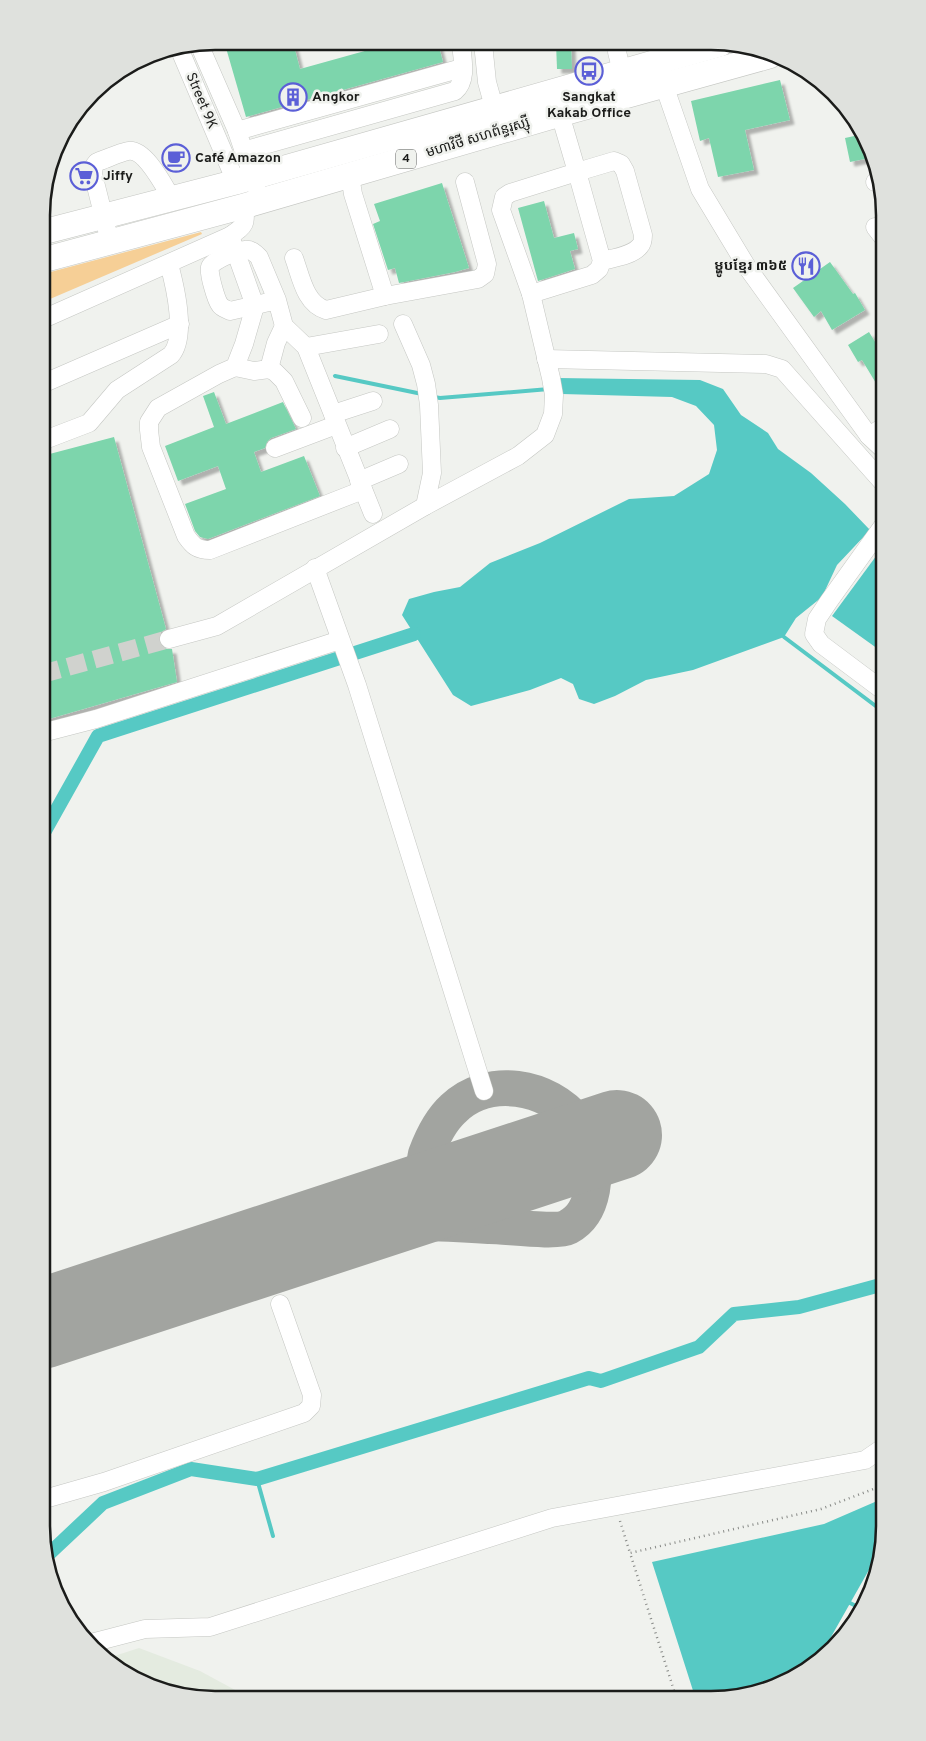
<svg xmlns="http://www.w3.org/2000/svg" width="926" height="1741" viewBox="0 0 926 1741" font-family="Overpass,'Noto Sans Khmer',sans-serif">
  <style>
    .built { fill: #e4ebe0 }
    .green { fill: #f6cf96 }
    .water { fill: #56c9c4 }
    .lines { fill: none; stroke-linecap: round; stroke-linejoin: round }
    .stream { stroke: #56c9c4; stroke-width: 4 }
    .canal { stroke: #56c9c4; stroke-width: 14 }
    .taxiway { stroke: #a2a4a0; stroke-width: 36 }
    .runway { stroke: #a2a4a0; stroke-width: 90 }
    .building { fill: #7dd5ac; filter: url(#shadow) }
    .minor-tunnel { stroke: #d0d2ce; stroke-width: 18; stroke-dasharray: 18 9; stroke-linecap: butt }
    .minor-casing { stroke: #c5c7c3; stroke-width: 19 }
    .highway-casing { stroke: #c5c7c3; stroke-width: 26 }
    .path { stroke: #888a87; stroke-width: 2.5; stroke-dasharray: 1 4; stroke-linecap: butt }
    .minor { stroke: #fff; stroke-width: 18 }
    .highway { stroke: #fff; stroke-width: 25 }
    .labels { text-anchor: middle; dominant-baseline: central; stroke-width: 5; stroke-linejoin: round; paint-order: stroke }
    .shield { fill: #f0f2ee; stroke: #5b5c5a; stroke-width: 1 }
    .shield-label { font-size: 12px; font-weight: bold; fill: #1b1c1a }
    .poi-label { font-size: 14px; font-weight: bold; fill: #1b1c1a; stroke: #f0f2ee; text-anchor: start }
    .street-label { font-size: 14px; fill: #1b1c1a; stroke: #f0f2ee }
    .rim { fill: none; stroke: #1b1c1a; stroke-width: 2.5 }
  </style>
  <defs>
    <filter id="shadow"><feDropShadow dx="4.5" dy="4.5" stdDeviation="1" flood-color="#0004"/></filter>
  </defs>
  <rect width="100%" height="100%" fill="#f0f2ee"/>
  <polygon class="built" points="139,1648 200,1671 250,1698 192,1698 148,1686 105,1659"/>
  <polygon class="green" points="201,232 202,234 43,302 43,274"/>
  <g class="water">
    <polygon points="558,378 700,380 723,389 741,415 768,433 778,449 811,473 845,504 870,530 837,565 822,597 796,618 784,637 693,670 646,680 615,696 594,704 579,699 573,684 561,678 530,690 471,706 453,695 402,615 409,599 434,592 460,587 490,563 540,543 629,499 674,496 709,474 717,450 714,425 696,406 672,397 562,394"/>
    <polygon points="885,544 885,654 832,616"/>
    <path d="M884,1498V1537L883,1545L818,1660C787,1690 738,1700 696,1700L652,1562L824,1524Z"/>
  </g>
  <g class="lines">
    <g class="stream">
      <polyline points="335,376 422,394"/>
      <polyline points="434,397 440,398 549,389"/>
      <polyline points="784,637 885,713"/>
      <polyline points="257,1479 273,1536"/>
      <polyline points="850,1603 862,1609"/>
    </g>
    <g class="canal">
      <polyline points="42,836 98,736 414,634"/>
      <polyline points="46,1555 51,1552 103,1503 191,1469 257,1479 589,1378 601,1381 699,1347 734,1314 799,1307 884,1284"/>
    </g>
    <path class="taxiway" d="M356,1221C401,1222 445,1223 489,1226C505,1226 557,1233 568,1227C583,1219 589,1206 592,1190C596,1168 592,1141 577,1122C548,1085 488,1075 453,1109C440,1121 432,1138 426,1154C424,1163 424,1172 418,1179L370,1216"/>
    <polyline class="runway" points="41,1324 617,1135"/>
  </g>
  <g class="building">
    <polygon points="224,41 293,42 300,69 397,42 438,43 443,62 246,117"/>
    <polygon points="556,43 571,43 572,69 557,69"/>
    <polygon points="780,80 790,120 745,130 754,170 718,177 709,138 700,141 691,101"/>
    <polygon points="859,135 874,157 850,162 845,138"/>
    <polygon points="442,183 469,268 455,272 399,283 395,268 388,270 373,224 380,221 374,204"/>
    <polygon points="544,201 554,238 574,233 578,249 570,251 575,269 538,281 518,208"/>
    <polygon points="830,262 853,294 855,293 865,310 832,330 821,311 814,317 793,288"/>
    <polygon points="869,332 880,350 885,347 885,398 862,360 858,362 848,345"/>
    <polygon points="214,392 226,424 283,402 296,429 271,438 267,442 265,448 254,452 261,472 304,456 320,496 208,539 200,537 195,531 185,504 226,489 218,466 178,481 165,446 214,427 203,396"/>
    <polygon points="114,437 166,629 161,632 159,641 162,647 167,649 172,649 177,682 42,721 42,456"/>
  </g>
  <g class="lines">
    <polyline class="minor-tunnel" points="42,674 169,639"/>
    <g class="minor-casing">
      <g id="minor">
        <polyline points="483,43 487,82 497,118"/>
        <polyline points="199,44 237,131 256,187"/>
        <polyline points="619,44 617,52 622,72"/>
        <polyline points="179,48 236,182"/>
        <polyline points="664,85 700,189 747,267 869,436 885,451"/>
        <polyline points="237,131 462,68"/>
        <path d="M243,151L455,91C468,80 462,58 461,43"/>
        <polyline points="350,176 353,194 385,296"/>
        <polyline points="875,182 879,179"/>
        <polyline points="875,227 885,240"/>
        <path d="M230,236L255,306L244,344L235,367L219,374L158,408L149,422V430L151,447L186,536C193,546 197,550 210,550L363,490"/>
        <path d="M110,242L93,174L94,166L97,162C107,159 118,153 128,151C145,148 164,186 172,199"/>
        <path d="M294,258C301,277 305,304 326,310L385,296L478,279L485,274L487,264L465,182"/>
        <path d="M531,294L592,275L599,269L602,261L577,172L614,161L621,164L625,171L643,235C643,239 643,243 640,246C632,256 613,258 602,261"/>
        <path d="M277,300L230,311C226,309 222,308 220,305C216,300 208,272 210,267C213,260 238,250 245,250C251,249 255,253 259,257L277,300L284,326L306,347L373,514"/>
        <path d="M43,319L230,236C244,226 247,225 244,206"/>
        <polyline points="403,324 421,365 426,384 429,405 432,473 425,506"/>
        <polyline points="306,347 379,334"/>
        <polyline points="546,359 766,364 782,369 885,485"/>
        <polyline points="235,367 254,371 269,369 275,372 284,381 302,418"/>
        <polyline points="269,369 276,343 284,326"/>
        <polyline points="42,384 180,324"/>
        <polyline points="333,414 373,401"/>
        <polyline points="869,436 885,426"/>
        <path d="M42,441L89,423L117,390L171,355C187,337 175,286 169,264"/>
        <polyline points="275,448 336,425"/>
        <polyline points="345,448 390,429"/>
        <polyline points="359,481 399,464"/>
        <polyline points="315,568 357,685 484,1091"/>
        <polyline points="169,639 217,626 425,506 518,456 545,435 553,414 554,395 551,378 531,294 501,210 504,197 510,193 577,172 560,114"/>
        <polyline points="885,692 821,644 814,634 817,619 829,601 885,523"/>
        <polyline points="42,733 96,719 340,640"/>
        <polyline points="41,1500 104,1482 304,1413 311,1406 312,1395 280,1304"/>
        <polyline points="91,1643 145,1629 210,1627 552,1518 865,1460 884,1447"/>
      </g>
    </g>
    <g class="highway-casing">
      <g id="highway">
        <polyline points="43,232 236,182 720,44"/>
        <polyline points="43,260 244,206 560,114 769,56"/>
      </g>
    </g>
    <g class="path">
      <polyline points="620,1521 630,1553"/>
      <polyline points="677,1700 630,1553 821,1509 884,1485"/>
    </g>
    <use href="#minor" class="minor"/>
    <use href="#highway" class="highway"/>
  </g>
  <defs>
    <g id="bus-ring" transform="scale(1.4375)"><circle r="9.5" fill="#f0f2ee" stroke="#5b5fd7" stroke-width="1.5"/><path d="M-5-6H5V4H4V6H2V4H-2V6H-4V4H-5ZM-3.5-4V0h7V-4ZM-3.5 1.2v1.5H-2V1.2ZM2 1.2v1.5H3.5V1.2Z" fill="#5b5fd7"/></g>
    <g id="building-ring" transform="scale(1.4375)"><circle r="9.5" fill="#f0f2ee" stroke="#5b5fd7" stroke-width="1.5"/><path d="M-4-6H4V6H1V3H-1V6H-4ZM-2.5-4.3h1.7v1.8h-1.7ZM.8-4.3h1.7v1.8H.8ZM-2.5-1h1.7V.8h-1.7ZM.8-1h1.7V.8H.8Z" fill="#5b5fd7"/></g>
    <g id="cafe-ring" transform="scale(1.4375)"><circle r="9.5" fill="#f0f2ee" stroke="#5b5fd7" stroke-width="1.5"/><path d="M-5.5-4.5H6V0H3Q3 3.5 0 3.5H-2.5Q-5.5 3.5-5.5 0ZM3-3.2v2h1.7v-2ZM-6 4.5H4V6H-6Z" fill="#5b5fd7"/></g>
    <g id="supermarket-ring" transform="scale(1.4375)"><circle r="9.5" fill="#f0f2ee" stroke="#5b5fd7" stroke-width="1.5"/><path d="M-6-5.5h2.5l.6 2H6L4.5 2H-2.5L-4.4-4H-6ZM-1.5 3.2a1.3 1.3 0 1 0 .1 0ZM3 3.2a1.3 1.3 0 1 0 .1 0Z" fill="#5b5fd7"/></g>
    <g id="restaurant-ring" transform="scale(1.4375)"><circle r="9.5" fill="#f0f2ee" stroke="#5b5fd7" stroke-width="1.5"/><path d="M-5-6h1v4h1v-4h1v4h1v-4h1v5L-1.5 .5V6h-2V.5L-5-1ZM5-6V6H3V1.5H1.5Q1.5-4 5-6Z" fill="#5b5fd7"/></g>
  </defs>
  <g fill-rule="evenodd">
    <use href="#bus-ring" x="589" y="71"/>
    <use href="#building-ring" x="293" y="97"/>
    <use href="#cafe-ring" x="176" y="158"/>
    <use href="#supermarket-ring" x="84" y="176"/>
    <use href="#restaurant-ring" x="806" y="266"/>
  </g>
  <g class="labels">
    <rect class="shield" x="396" y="149.5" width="20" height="19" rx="4"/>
    <g class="shield-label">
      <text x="406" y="159">4</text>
    </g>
    <g class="poi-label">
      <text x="312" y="97">Angkor</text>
      <text x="589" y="97" text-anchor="middle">Sangkat<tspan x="589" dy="16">Kakab Office</tspan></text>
      <text x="195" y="158">Café Amazon</text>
      <text x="103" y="176">Jiffy</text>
      <text x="787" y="266" text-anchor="end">ម្ហូបខ្មែរ ៣៦៥</text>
    </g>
    <g class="street-label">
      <text transform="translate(201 101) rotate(67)">Street 9K</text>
      <text transform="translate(478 138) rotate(-17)">មហាវិថី សហព័ន្ធរុស្ស៊ី</text>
    </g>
  </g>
  <path d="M0 0H926V1741H0ZM215 50H711A165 165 0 0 1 876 215V1526A165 165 0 0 1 711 1691H215A165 165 0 0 1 50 1526V215A165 165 0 0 1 215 50Z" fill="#dfe1dd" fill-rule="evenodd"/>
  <path class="rim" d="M215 50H711A165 165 0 0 1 876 215V1526A165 165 0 0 1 711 1691H215A165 165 0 0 1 50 1526V215A165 165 0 0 1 215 50Z"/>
</svg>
